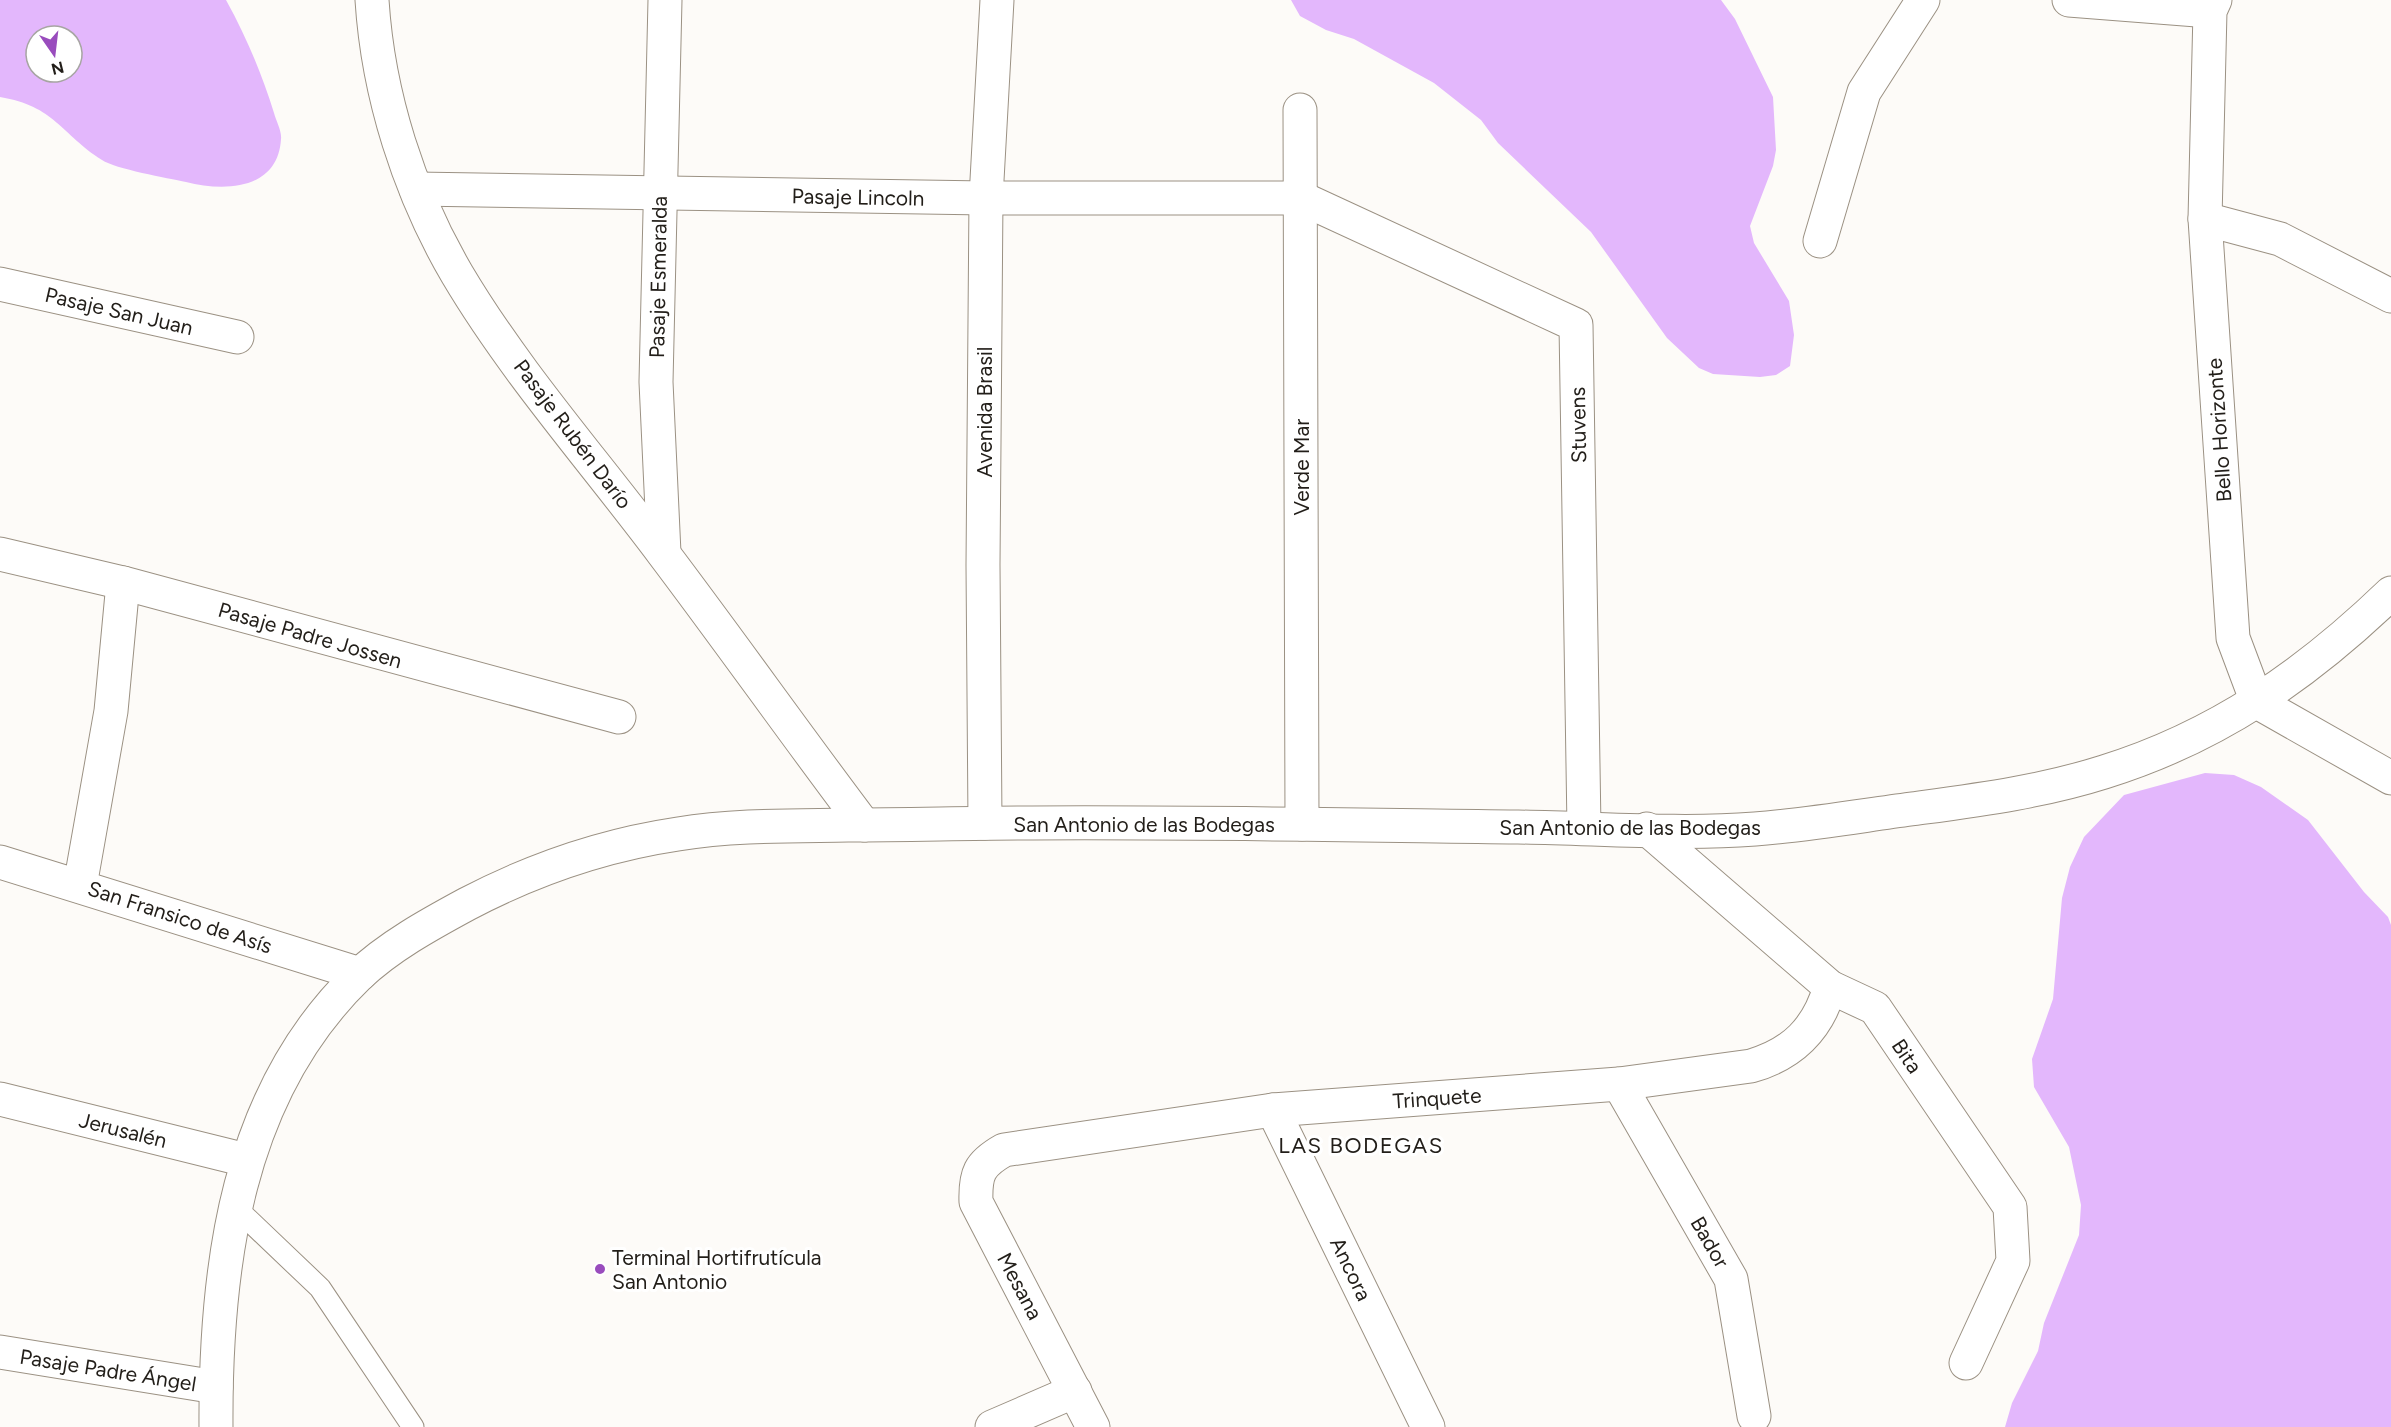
<svg xmlns="http://www.w3.org/2000/svg" width="2391" height="1427" viewBox="0 0 2391 1427" font-family="Figtree,sans-serif">
  <style>
    .forest { fill: #e3b7fc; fill-rule: evenodd }
    .lines { fill: none; stroke-linecap: round; stroke-linejoin: round }
    .service-casing { stroke: #9b9183; stroke-width: 23 }
    .minor-casing { stroke: #9b9183; stroke-width: 35 }
    .tertiary-casing { stroke: #9b9183; stroke-width: 35 }
    .service { stroke: #fff; stroke-width: 21 }
    .minor { stroke: #fff; stroke-width: 33 }
    .tertiary { stroke: #fff; stroke-width: 33 }
    .poi-dot { fill: #994cbd; stroke: #fff; stroke-width: 2 }
    .labels { text-anchor: middle; dominant-baseline: central; stroke-width: 6; stroke-linejoin: round; paint-order: stroke }
    .street-label { font-size: 21px; fill: #221e19; stroke: #fff }
    .poi-label { font-size: 21px; fill: #221e19; stroke: #fff; text-anchor: start }
    .neighbourhood-label { font-size: 22px; letter-spacing: 1.5px; fill: #221e19; stroke: #fff }
  </style>
  <rect width="100%" height="100%" fill="#fdfbf8"/>
  <g class="forest">
    <path d="M0,0H226C246,36 262,74 274,113C276,121 282,131 281,139C278,190 225,192 186,182C168,178 115,169 102,160C61,134 55,106 0,97ZM36,36H72V72H36Z"/>
    <polygon points="1291,0 1721,0 1735,19 1773,97 1776,150 1773,166 1750,226 1754,243 1789,301 1794,335 1790,366 1776,375 1760,377 1713,374 1699,368 1667,338 1591,232 1498,143 1481,120 1434,83 1354,39 1326,30 1300,16"/>
    <polygon points="2205,773 2234,775 2261,787 2308,820 2364,892 2388,917 2391,925 2391,1427 2005,1427 2012,1403 2038,1351 2044,1323 2079,1235 2081,1205 2069,1147 2034,1087 2032,1059 2053,999 2062,898 2070,867 2084,837 2124,795"/>
  </g>
  <g class="lines">
    <g class="service-casing">
      <polyline id="service" points="235,1207 320,1288 413,1427"/>
    </g>
    <g class="minor-casing">
      <g id="minor">
        <path d="M372,0C378,95 409,192 457,274C515,372 595,462 663,553C731,643 796,735 864,825"/>
        <polyline points="2069,0 2210,11"/>
        <polyline points="2215,0 2210,11 2205,219 2233,638 2257,702 2391,778"/>
        <polyline points="1300,110 1302,824"/>
        <polyline points="416,189 986,198 1301,198 1576,325 1584,828"/>
        <polyline points="2205,219 2280,239 2391,296"/>
        <polyline points="1820,241 1864,92 1923,0"/>
        <polyline points="0,284 237,337"/>
        <polyline points="664,553 656,382 665,0"/>
        <polyline points="0,554 123,583 619,717"/>
        <polyline points="985,823 983,565 986,198 997,0"/>
        <polyline points="1647,829 1830,987 1875,1008 2010,1207 2013,1261 1966,1363"/>
        <polyline points="0,862 360,974"/>
        <polyline points="80,886 111,711 123,583"/>
        <polyline points="1619,1084 1731,1279 1754,1416"/>
        <polyline points="0,1099 246,1160"/>
        <polyline points="1273,1110 1428,1427"/>
        <polyline points="0,1352 216,1387"/>
        <polyline points="992,1427 1075,1391"/>
        <path d="M1093,1427L976,1202C975,1174 979,1164 1004,1150L1273,1110L1619,1084L1751,1066C1793,1054 1818,1029 1830,987"/>
      </g>
    </g>
    <g class="tertiary-casing">
      <path id="tertiary" d="M216,1427C215,1267 236,1094 358,976C388,947 430,924 467,904C532,870 604,845 678,834C734,825 791,826 848,825C909,825 971,823 1032,823C1194,822 1356,825 1518,827C1596,828 1677,835 1755,829C1807,825 1859,816 1911,809C1977,800 2041,792 2104,772C2217,737 2307,674 2391,593"/>
    </g>
    <use href="#service" class="service"/>
    <use href="#minor" class="minor"/>
    <use href="#tertiary" class="tertiary"/>
  </g>
  <circle class="poi-dot" cx="600" cy="1269" r="6"/>
  <g class="labels">
    <g class="street-label">
      <text transform="translate(858 197) rotate(1)">Pasaje Lincoln</text>
      <text transform="translate(658 277) rotate(-89)">Pasaje Esmeralda</text>
      <text transform="translate(119 311) rotate(13)">Pasaje San Juan</text>
      <text transform="translate(984 412) rotate(-90)">Avenida Brasil</text>
      <text transform="translate(1578 425) rotate(-91)">Stuvens</text>
      <text transform="translate(2219 430) rotate(-94)">Bello Horizonte</text>
      <text transform="translate(573 434) rotate(53)">Pasaje Rubén Darío</text>
      <text transform="translate(1301 467) rotate(-90)">Verde Mar</text>
      <text transform="translate(310 635) rotate(16)">Pasaje Padre Jossen</text>
      <text x="1144" y="824">San Antonio de las Bodegas</text>
      <text x="1630" y="827">San Antonio de las Bodegas</text>
      <text transform="translate(180 917) rotate(18)">San Fransico de Asís</text>
      <text transform="translate(1907 1056) rotate(56)">Bita</text>
      <text transform="translate(1437 1098) rotate(-4)">Trinquete</text>
      <text transform="translate(123 1130) rotate(14)">Jerusalén</text>
      <text transform="translate(1710 1242) rotate(60)">Bador</text>
      <text transform="translate(1351 1269) rotate(64)">Ancora</text>
      <text transform="translate(1020 1286) rotate(62)">Mesana</text>
      <text transform="translate(108 1370) rotate(9)">Pasaje Padre Ángel</text>
    </g>
    <g class="poi-label">
      <text x="612" y="1257">Terminal Hortifrutícula<tspan x="612" dy="24">San Antonio</tspan></text>
    </g>
    <g class="neighbourhood-label">
      <text x="1361" y="1145">LAS BODEGAS</text>
    </g>
  </g>
  <g transform="translate(54 54) rotate(166)"><circle r="28" fill="#ffffff" stroke="#a7a5a3" stroke-width="1.5"/>
  <path d="M0-4.5L10 22L0 15L-10 22Z" fill="#994cbd"/>
  <text y="-9" font-size="16" font-weight="bold" text-anchor="middle" fill="#221e19">N</text>
  </g>
</svg>
